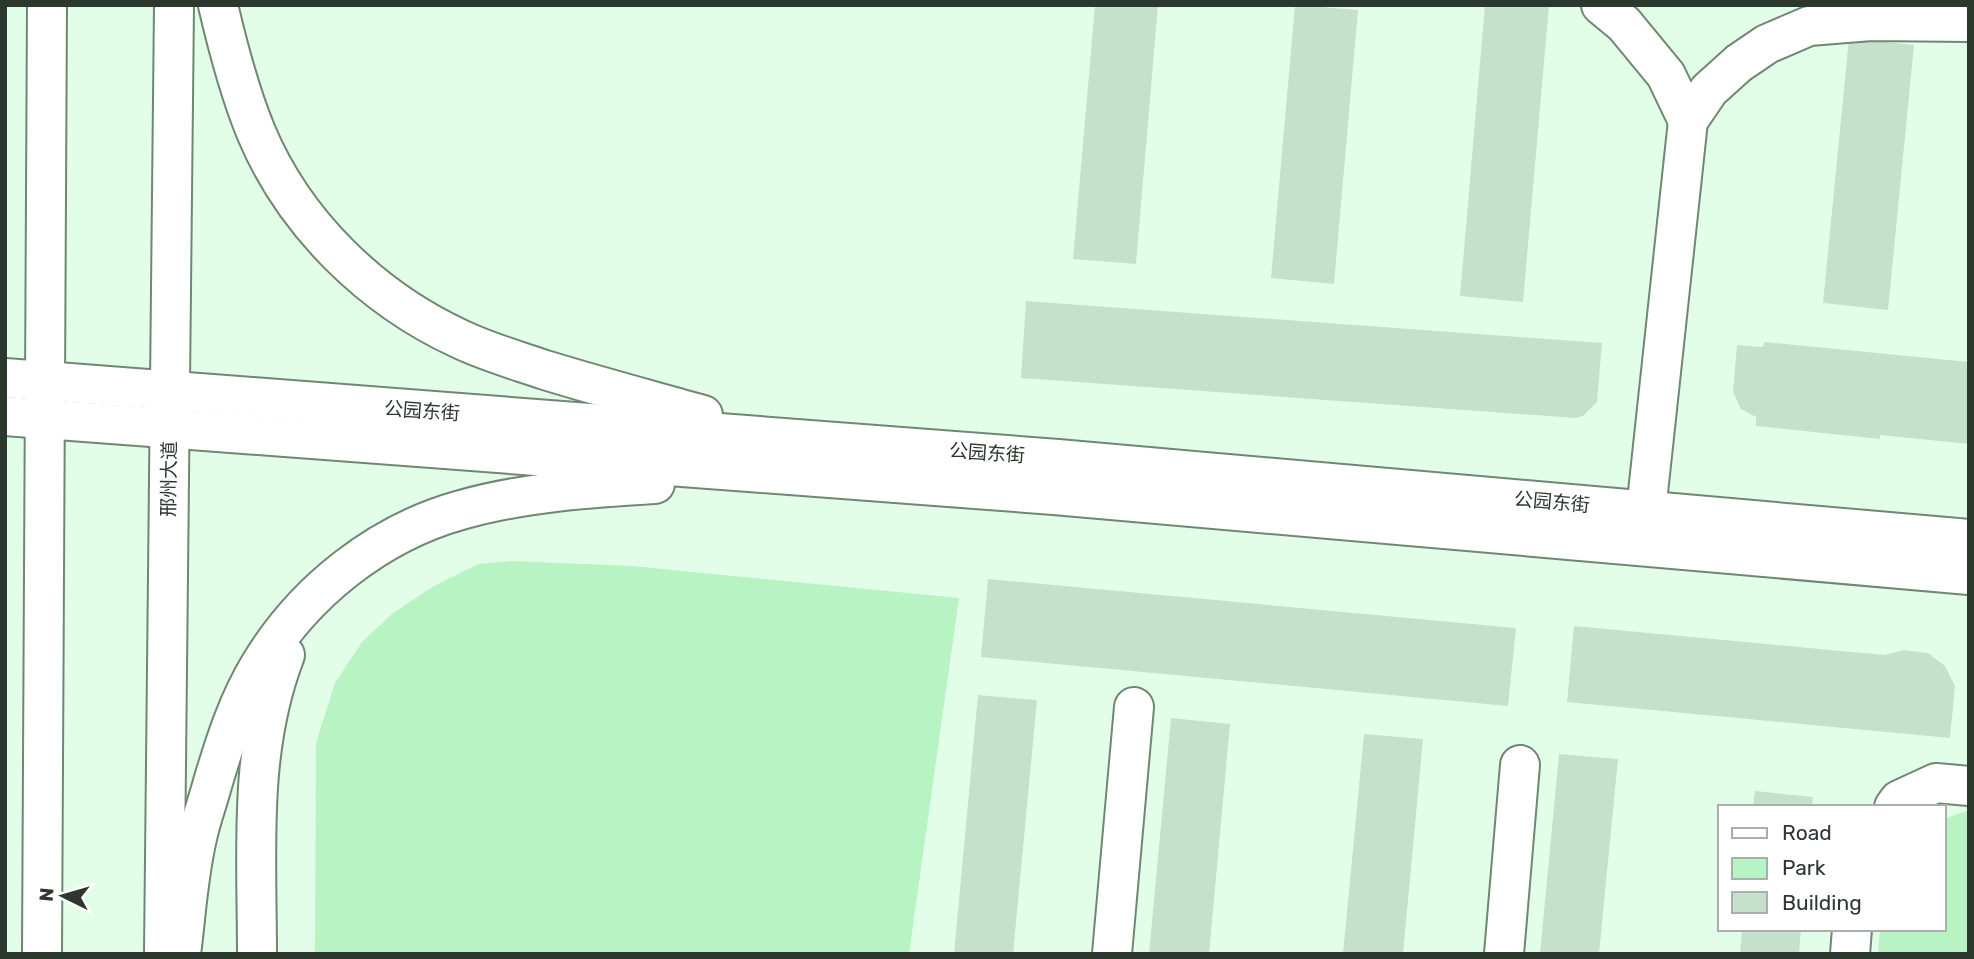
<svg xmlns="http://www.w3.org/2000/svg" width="1974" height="959" viewBox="0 0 1974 959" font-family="Rubik,'Noto Sans SC',sans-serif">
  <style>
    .green { fill: #b7f3c3 }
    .building { fill: #c6e1cb }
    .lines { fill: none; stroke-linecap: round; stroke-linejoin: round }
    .minor-casing { stroke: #6f8773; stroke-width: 42 }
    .major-casing { stroke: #6f8773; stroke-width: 42 }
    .minor { stroke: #fff; stroke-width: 38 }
    .major { stroke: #fff; stroke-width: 38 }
    .labels { text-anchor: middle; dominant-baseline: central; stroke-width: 6; stroke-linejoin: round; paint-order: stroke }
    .street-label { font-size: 19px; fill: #2c372e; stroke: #fff }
  </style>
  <rect width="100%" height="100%" fill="#e3fee8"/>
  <g class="green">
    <polygon points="512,561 632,566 959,598 909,954 315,954 316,743 335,683 362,642 393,613 434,586 478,564"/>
    <polygon points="1969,810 1969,954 1878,954 1880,929 1944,929 1944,819"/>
  </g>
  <g class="building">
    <polygon points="1095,5 1158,5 1136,264 1073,259"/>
    <polygon points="1295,5 1358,10 1334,284 1271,278"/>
    <polygon points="1485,5 1549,5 1523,302 1460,296"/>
    <polygon points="1849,38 1914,45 1888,310 1823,303"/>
    <polygon points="1026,301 1602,343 1597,402 1583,416 1576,418 1021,378"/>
    <polygon points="1764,342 1969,362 1969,444 1880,435 1880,439 1756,426 1756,417 1741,409 1733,392 1737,345 1763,347"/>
    <polygon points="988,579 1516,628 1508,706 981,657"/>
    <polygon points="1574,626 1884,655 1904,650 1928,653 1945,666 1955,686 1950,738 1567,702"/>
    <polygon points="978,695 1037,700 1013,954 954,954"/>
    <polygon points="1171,718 1230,724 1209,954 1149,954"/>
    <polygon points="1364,734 1423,739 1403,954 1343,954"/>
    <polygon points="1559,754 1618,759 1599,954 1540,954"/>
    <polygon points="1755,791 1813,797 1812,807 1753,807"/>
    <polygon points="1742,929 1801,929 1799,954 1740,954"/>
  </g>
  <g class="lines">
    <g class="minor-casing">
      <g id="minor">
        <path d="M218,5C228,48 239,91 256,132C294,223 371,298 460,339C487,352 516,360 545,370C597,386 650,400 703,415"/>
        <polyline points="1601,5 1624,24 1666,75 1688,121"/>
        <polyline points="5,378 1058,459 1969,539"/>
        <polyline points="5,416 1054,495 1969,575"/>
        <polyline points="1646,511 1688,121 1709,90 1739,63 1767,44 1809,26 1871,21 1969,22"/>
        <polyline points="1894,807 1899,800 1936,783 1969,786"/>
        <path d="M181,954C186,916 188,876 197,838C201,819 208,801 213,782C225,742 238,701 260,665C304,592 378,533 461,510C524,492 590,488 655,484"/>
        <path d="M257,954C257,852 248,751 285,655"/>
        <polyline points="1112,954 1134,707"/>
        <polyline points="1504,954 1520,765"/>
        <polyline points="1850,954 1852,929"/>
      </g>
    </g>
    <g class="major-casing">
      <g id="major">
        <polyline points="42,954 47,5"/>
        <polyline points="164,954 174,5"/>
      </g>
    </g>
    <use href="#minor" class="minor"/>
    <use href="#major" class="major"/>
  </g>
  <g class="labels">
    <g class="street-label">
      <text transform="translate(422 411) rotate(4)">公园东街</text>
      <text transform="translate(987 453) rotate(4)">公园东街</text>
      <text transform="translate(169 479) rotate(-89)">邢州大道</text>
      <text transform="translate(1552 502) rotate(5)">公园东街</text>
    </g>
  </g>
  <rect width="1974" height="959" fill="none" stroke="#2c372e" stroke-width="14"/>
  <rect x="1718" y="805" width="228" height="126" fill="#ffffff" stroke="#abafab" stroke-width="2"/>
  <rect x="1732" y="828" width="35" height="10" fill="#ffffff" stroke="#abafab" stroke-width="2"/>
  <text x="1782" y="840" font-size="21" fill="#2c372e">Road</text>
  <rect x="1732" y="858" width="35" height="21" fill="#b7f3c3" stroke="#abafab" stroke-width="2"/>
  <text x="1782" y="875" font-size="21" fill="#2c372e">Park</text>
  <rect x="1732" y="892" width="35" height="21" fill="#c6e1cb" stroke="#abafab" stroke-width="2"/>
  <text x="1782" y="910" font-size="21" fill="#2c372e">Building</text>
  <g transform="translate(63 896) rotate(275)" stroke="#ffffff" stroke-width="5" paint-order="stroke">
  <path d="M0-5L12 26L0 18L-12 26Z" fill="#2c372e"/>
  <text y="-10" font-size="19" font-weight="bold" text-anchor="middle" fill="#2c372e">N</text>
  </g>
</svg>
